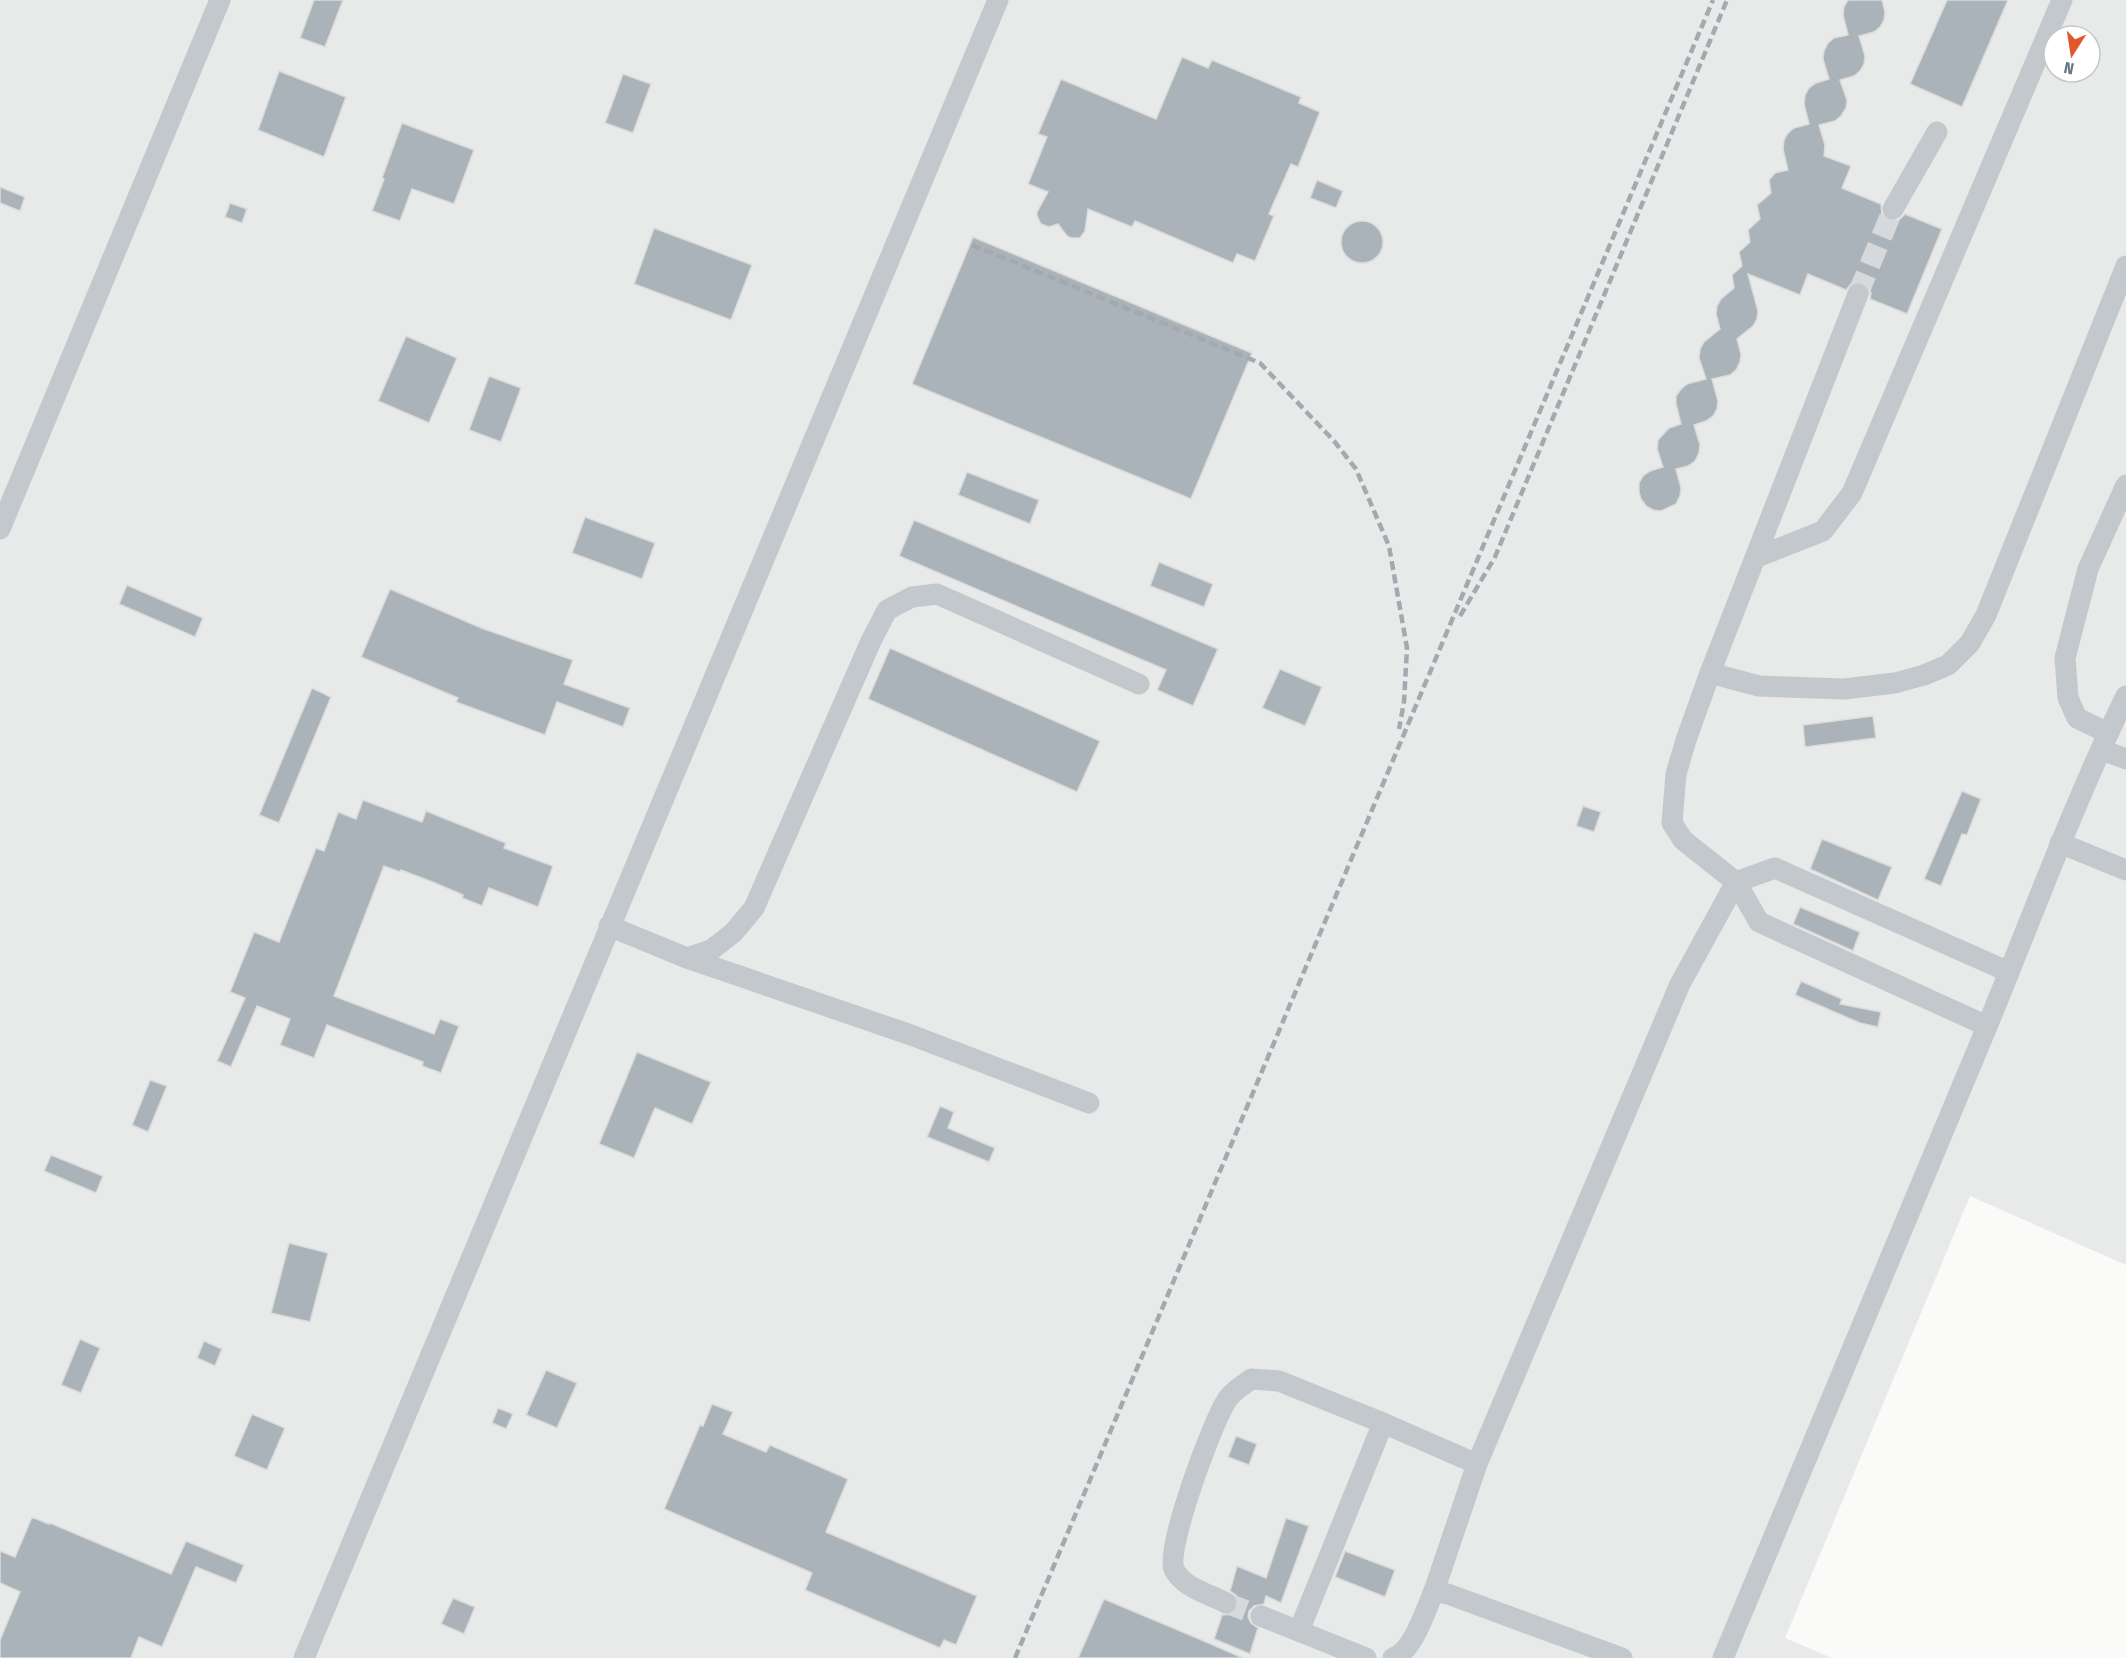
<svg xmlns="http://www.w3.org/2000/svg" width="2126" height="1658" viewBox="0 0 2126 1658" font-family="'Fira Sans Condensed',sans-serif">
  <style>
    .built { fill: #e8e9e9; fill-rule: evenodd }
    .building { fill: #aab3b9; stroke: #dcdcda; stroke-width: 1.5 }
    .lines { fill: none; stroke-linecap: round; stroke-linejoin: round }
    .minor-tunnel { stroke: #d5d9db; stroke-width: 21; stroke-dasharray: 21 10; stroke-linecap: butt }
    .minor { stroke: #c3c8cc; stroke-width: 21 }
    .rail { stroke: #a2aab0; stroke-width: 4.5; stroke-dasharray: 9 4.5; stroke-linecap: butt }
  </style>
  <rect width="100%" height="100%" fill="#fafaf8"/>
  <path class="built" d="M0,0H2126V1265L1970,1196L1785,1638L1832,1658H0ZM2054,36H2090V72H2054Z"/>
  <g class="building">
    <polygon points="314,0 343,0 325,47 300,38"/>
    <polygon points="1848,0 1882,0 1885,12 1884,20 1880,27 1874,32 1859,36 1865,56 1864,64 1860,71 1854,76 1840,80 1847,100 1846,108 1841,116 1835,121 1819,125 1825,145 1824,156 1851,166 1842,188 1881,204 1882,215 1886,220 1892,222 1899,220 1905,214 1942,229 1907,314 1870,299 1871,293 1868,287 1862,282 1851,284 1846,290 1808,274 1800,295 1748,274 1758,311 1757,319 1753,326 1737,339 1741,354 1740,362 1736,370 1730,375 1712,379 1718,401 1717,409 1713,416 1706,421 1694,425 1700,445 1699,453 1695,461 1688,466 1676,469 1681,488 1680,496 1676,504 1661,511 1653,510 1646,506 1641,499 1639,492 1639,483 1643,476 1650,471 1663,467 1657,449 1658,440 1669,428 1681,424 1676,404 1676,396 1681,389 1687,384 1706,379 1699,358 1700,349 1704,342 1720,329 1716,314 1717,306 1721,299 1734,288 1732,275 1742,266 1739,252 1750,242 1748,230 1760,219 1757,205 1771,193 1769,180 1775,173 1788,170 1783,149 1784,140 1788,133 1794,128 1809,124 1804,104 1805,95 1809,88 1816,83 1829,79 1823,59 1824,51 1828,43 1834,38 1848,35 1843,15 1844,7"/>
    <polygon points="1947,0 2008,0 1962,107 1910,84"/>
    <polygon points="1182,57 1208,68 1212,60 1301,97 1299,103 1320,112 1298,167 1291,164 1269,214 1274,216 1255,261 1237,254 1233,263 1135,221 1132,227 1088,209 1085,231 1080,238 1071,238 1067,236 1058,224 1049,227 1041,224 1037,216 1037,212 1048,192 1028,184 1047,137 1038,134 1061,79 1156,119"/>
    <polygon points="279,71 346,97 324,157 258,130"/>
    <polygon points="623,74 651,84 633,133 605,123"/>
    <polygon points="402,123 474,150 454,204 412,189 400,221 372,211 384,179 382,178"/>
    <polygon points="1317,180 1343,191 1336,208 1310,198"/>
    <polygon points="0,187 25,197 20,211 0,203"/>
    <polygon points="230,203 247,209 242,223 225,217"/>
    <circle cx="1362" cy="242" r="21"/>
    <polygon points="654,228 752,265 731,320 634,284"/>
    <polygon points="973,237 1252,353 1191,499 912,384"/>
    <polygon points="406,336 457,358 429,423 378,401"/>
    <polygon points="489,376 521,388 501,442 469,430"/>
    <polygon points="967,472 1039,500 1030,524 958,495"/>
    <polygon points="585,517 655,543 642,579 572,553"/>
    <polygon points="914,520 1218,649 1193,706 1157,690 1166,670 899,556"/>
    <polygon points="1159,562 1213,584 1204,607 1150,586"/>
    <polygon points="127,585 203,618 195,637 119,604"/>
    <polygon points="390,589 484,629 573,660 564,684 630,708 623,727 557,702 545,735 456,702 458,698 361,657"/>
    <polygon points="890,648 1100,741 1077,792 868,699"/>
    <polygon points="1280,669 1322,687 1305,726 1262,708"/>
    <polygon points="312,688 331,697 279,823 259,815"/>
    <polygon points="1873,716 1876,738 1805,747 1803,725"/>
    <polygon points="1962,791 1981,799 1967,835 1962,834 1941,886 1924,879"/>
    <polygon points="363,800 422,822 426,811 506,843 504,848 553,866 538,907 489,888 482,906 462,898 463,895 435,883 401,870 400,872 384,866 334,996 434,1034 440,1019 459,1026 441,1073 422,1066 423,1062 327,1025 314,1058 280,1045 290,1019 257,1006 231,1067 217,1061 245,998 230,992 254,932 279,942 316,848 324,851 338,812 356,819"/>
    <polygon points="1583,806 1601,812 1594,832 1576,826"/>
    <polygon points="1822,839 1892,867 1878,900 1810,869"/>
    <polygon points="1800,907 1860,932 1853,951 1793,924"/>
    <polygon points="1801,981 1842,999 1840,1004 1881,1012 1878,1027 1860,1023 1795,995"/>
    <polygon points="637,1052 711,1082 692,1124 655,1108 634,1158 599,1144"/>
    <polygon points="150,1080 167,1086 148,1132 132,1125"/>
    <polygon points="940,1106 954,1112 948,1128 995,1148 989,1162 927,1137"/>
    <polygon points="51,1155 103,1176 96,1193 44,1171"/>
    <polygon points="289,1243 328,1253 310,1322 271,1313"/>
    <polygon points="80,1339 100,1348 81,1393 61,1385"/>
    <polygon points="204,1341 222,1349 215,1366 197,1358"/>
    <polygon points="546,1370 577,1383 557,1428 526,1415"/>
    <polygon points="712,1404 733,1412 723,1434 766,1452 770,1445 848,1479 826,1532 977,1596 956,1645 944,1640 940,1648 805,1590 812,1573 664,1509 700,1425 703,1426"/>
    <polygon points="498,1408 513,1414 506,1429 492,1423"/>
    <polygon points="252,1414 285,1428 267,1470 234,1456"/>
    <polygon points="1236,1436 1257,1444 1249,1465 1228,1457"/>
    <polygon points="32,1517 49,1524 50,1523 171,1574 186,1541 244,1565 236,1583 196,1567 162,1647 139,1637 131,1658 0,1658 0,1640 20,1592 0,1583 0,1551 15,1557"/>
    <polygon points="1286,1518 1309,1526 1281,1603 1266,1596 1264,1604 1254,1606 1249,1611 1248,1617 1251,1623 1258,1628 1250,1654 1214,1639 1222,1615 1233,1614 1238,1608 1237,1596 1230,1591 1237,1566 1266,1578"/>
    <polygon points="1345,1551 1395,1570 1385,1597 1335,1577"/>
    <polygon points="453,1598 475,1607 464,1634 441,1624"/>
    <polygon points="1104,1599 1197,1638 1243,1658 1078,1658"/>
  </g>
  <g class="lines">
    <g class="minor-tunnel">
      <polyline points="1858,294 1893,209"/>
      <polyline points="1226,1603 1261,1616"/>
    </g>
    <g class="minor">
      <polyline points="1893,209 1937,132"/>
      <polyline points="1858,294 1710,673 1686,740 1676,774 1672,823 1683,840 1736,882 1759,922 1987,1026"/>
      <polyline points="0,529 220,0"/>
      <polyline points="1757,557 1823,531 1852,493 2062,0"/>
      <polyline points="1710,673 1759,686 1844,689 1895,683 1924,675 1948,665 1970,643 1986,615 2126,266"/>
      <polyline points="2108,733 2077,718 2068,698 2065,658 2088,569 2126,485"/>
      <polyline points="2102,750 2126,759"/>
      <polyline points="2060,843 2126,870"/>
      <polyline points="609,926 687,958 911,1035 1089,1103"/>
      <polyline points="687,958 711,950 733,933 754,908 871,641 887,610 912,597 937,594 1139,684"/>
      <path d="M1226,1603C1209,1594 1182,1587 1174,1569C1165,1550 1213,1420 1227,1400C1232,1391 1244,1385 1251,1379L1279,1381L1383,1423L1477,1464"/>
      <polyline points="1261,1616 1366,1658"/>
      <polyline points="1299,1631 1383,1423"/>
      <polyline points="304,1658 998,0"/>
      <path d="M1393,1658C1413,1652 1426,1609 1434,1591"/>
      <polyline points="1622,1658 1448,1594 1434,1591 1477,1464 1680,984 1736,882 1775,868 2009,972"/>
      <path d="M1723,1658C1810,1448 1899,1239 1986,1029C2032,918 2073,804 2126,696"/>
    </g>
    <g class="rail">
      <polyline points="972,245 1260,363 1334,441 1356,469 1389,546 1407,648 1404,702 1399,729"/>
      <polyline points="1460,616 1495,557 1727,0"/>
      <polyline points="1015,1658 1713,0"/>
    </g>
  </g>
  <g transform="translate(2072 54) rotate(192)"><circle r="28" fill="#ffffff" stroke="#c1c8cd" stroke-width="1.5"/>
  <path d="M0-4.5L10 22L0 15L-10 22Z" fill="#e4572e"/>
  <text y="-9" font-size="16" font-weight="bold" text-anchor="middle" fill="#657683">N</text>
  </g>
</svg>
